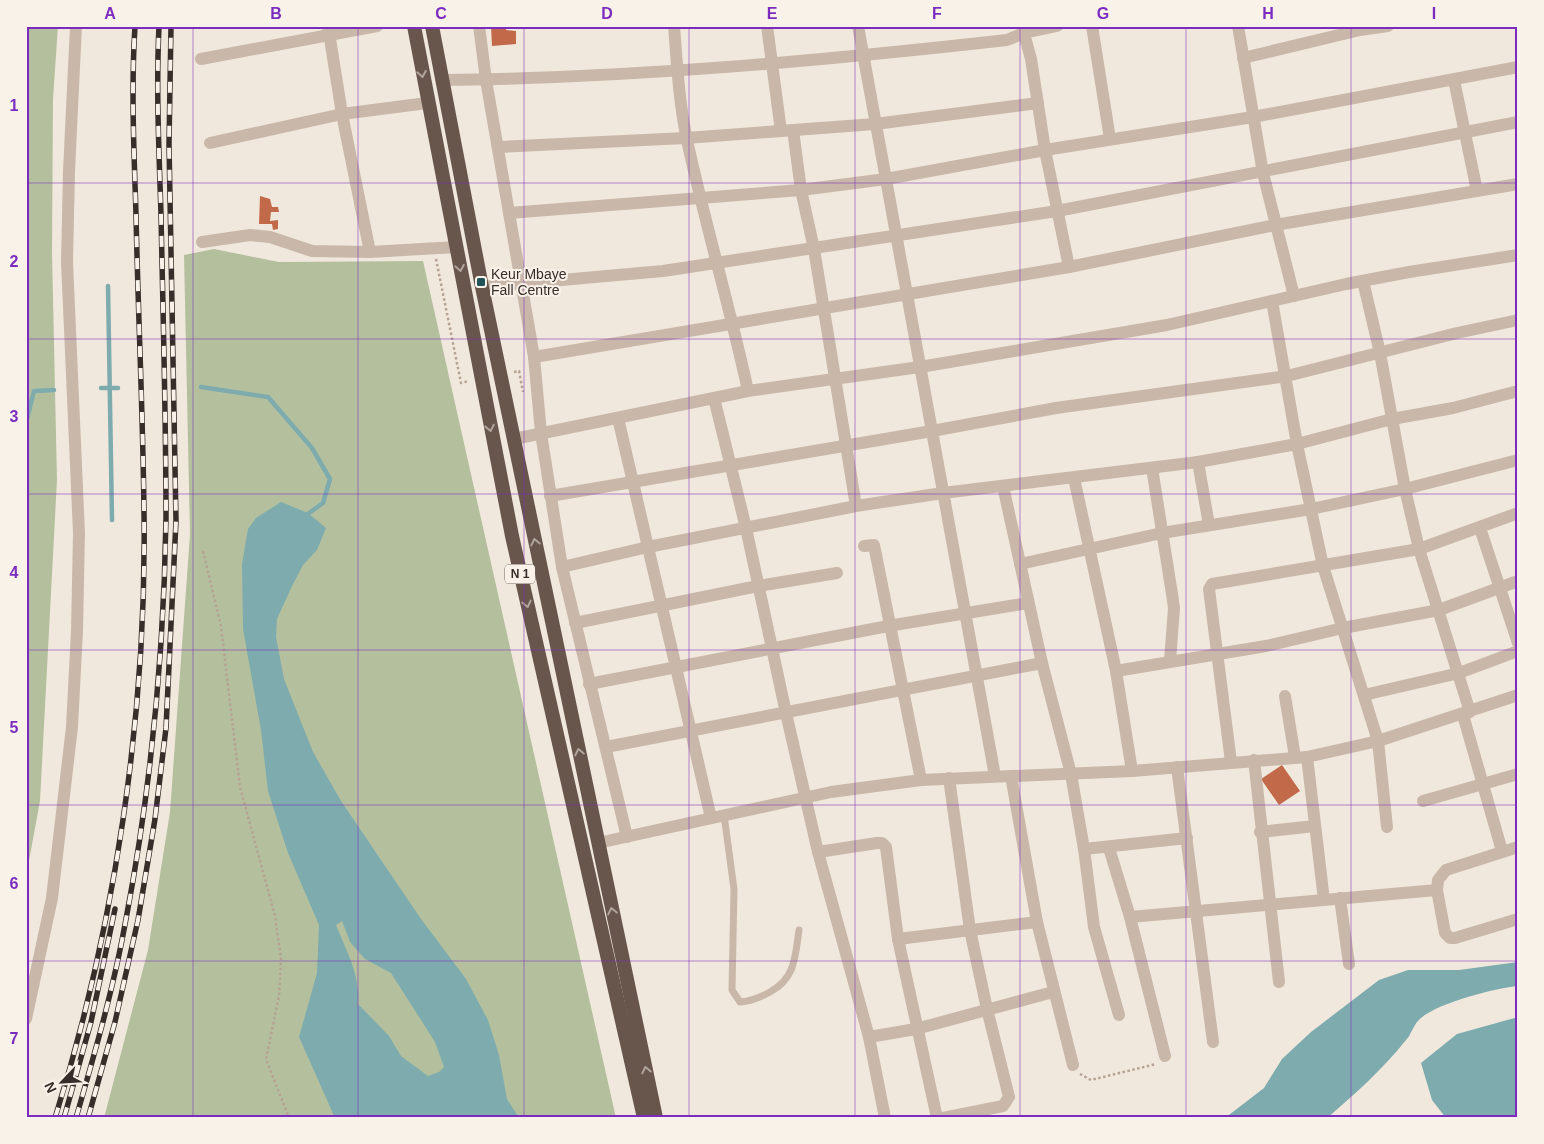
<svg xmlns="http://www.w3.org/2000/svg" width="1544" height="1144" viewBox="0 0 1544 1144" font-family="Arial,sans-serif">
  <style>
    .green { fill: #b4c09d }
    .water { fill: #7dabae; fill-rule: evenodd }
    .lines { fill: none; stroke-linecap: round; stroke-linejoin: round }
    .stream { stroke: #7dabae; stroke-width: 4.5 }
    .building { fill: #c2694a }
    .path { stroke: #b5a293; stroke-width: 2.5; stroke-dasharray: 2.5 2.5; stroke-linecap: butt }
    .service { stroke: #c9b8a9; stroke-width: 7 }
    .minor { stroke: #c9b8a9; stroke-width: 12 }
    .tertiary { stroke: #c9b8a9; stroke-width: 12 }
    .trunk { stroke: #68564d; stroke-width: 14 }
    .rail-casing { stroke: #372d29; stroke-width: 5.5 }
    .rail { stroke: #f9f2e9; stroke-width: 4; stroke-dasharray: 11; stroke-linecap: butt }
    .oneway { stroke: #b0a49b }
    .grid { fill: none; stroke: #7b2cbf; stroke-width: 1; stroke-opacity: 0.55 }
    .poi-dot { fill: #1f5357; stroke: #f9f2e9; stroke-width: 2 }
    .labels { text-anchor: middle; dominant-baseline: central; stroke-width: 4; stroke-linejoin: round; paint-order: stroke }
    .shield { fill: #f9f2e9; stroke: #716863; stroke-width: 1 }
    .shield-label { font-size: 12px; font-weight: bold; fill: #372d29 }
    .poi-label { font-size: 14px; fill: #372d29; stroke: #f9f2e9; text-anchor: start }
    .neatline { fill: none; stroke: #7b2cbf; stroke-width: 2 }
    .grid-label { font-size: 16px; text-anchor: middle; font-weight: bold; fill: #7b2cbf }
  </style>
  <rect width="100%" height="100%" fill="#f1e8dd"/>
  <g class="green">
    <polygon points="26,26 58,26 53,99 52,252 57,480 40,801 26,877"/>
    <polygon points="214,249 279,262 423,261 616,1118 104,1118 148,950 170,812 190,534 184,255"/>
  </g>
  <g class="water">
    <path d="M281,502L308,513L326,528L317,550L303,565L292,586L277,619L276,637L284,679L313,752L341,801L421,919L466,979L488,1020L499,1055L507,1099L519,1118H335L299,1037L317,973L319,925L288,853L268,791L261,730L243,629L242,564L248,529L256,518ZM342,921L350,942L365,959L391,973L435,1042L444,1067L439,1072L428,1076L401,1056L389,1036L358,1004C361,977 346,950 336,925Z"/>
    <path d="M1518,962V986C1496,988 1432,1004 1418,1021C1413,1026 1411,1035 1406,1040C1383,1069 1355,1094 1327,1118H1225L1264,1088L1282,1059L1311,1032L1379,980L1408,970H1459Z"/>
    <polygon points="1518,1017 1518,1118 1446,1118 1432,1100 1421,1063 1457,1034"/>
  </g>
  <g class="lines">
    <g class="stream">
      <polyline points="108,286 112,520"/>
      <polyline points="201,387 268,397 312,448 330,479 323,503 305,516"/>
      <polyline points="101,388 118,388"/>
      <polyline points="26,423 34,391 54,390"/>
    </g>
  </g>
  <g class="building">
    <polygon points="491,26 506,26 506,30 516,31 516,44 492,46"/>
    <polygon points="260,196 270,199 272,207 278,207 279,212 271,212 270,221 278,220 278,229 273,230 272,224 259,224"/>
    <polygon points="1282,765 1300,791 1279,805 1261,779"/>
  </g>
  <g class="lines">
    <g class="path">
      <polyline points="436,259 461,383 469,381"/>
      <polyline points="514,372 519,371 523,392"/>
      <polyline points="203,551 221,626 240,787 275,916 281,959 279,996 266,1059 289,1118"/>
      <polyline points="1080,1074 1091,1080 1156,1064"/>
    </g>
    <path class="service" d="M724,815L734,889L732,990L740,1002C751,1001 761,997 770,992C796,978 795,956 799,930"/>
    <g class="minor">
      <polyline points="328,26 342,114 370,252"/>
      <polyline points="479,26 486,80 534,357 541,433 562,567 627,837"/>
      <path d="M674,26C677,64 679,103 687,140C705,224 730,307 748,391"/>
      <polyline points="767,26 781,131"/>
      <polyline points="858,26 995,776"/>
      <polyline points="1022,26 1031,59 1045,150 1069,267"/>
      <polyline points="1092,26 1110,139"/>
      <polyline points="1238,26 1263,173 1294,296"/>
      <polyline points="1243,58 1360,30 1388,26"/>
      <polyline points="201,59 377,26"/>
      <path d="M442,80C630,78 819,61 1007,40L1024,33L1057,26"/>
      <polyline points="1454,80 1477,191"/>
      <polyline points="793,130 801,190 814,249 856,506"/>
      <polyline points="210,143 342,114 427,103"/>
      <polyline points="499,147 686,138 875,124 1038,103"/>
      <polyline points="509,213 801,190 886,179 1045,150 1253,117 1518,67"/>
      <polyline points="202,242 250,235 270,237 312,251 370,252 456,247"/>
      <polyline points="1363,281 1380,353 1405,489 1419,549 1470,712"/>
      <polyline points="482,287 663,271 1057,211 1518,122"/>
      <polyline points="1272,301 1297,444 1323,566 1378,741 1387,827"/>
      <polyline points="534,357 1069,267 1275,225 1518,184"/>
      <polyline points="714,398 746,528 786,713 818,852 869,1037 885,1118"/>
      <polyline points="618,418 711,818"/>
      <polyline points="514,439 748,391 920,367 1167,325 1346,284 1409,272 1518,255"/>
      <polyline points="1198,462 1209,525"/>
      <polyline points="1152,468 1172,594 1174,608 1170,661"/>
      <polyline points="1074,478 1116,671 1132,771"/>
      <polyline points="1003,486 1042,663 1071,774 1084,849 1094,927 1119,1015"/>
      <polyline points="550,496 932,431 1056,408 1287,376 1457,333 1518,320"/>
      <polyline points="1480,528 1518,643"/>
      <polyline points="864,546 874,545 921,780"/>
      <polyline points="1020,564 1162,533 1311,509 1405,489 1518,460"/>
      <polyline points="562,567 648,547 856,506 943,493 1198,462 1297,444 1392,419 1453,408 1518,391"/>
      <polyline points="575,623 758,586 837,573"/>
      <polyline points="1116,671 1266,646 1343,628 1439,610 1518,581"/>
      <polyline points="589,684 888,626 1028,603"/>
      <polyline points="1364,695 1459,673 1518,651"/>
      <polyline points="1285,696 1295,757"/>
      <polyline points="1463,715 1502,851"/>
      <polyline points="606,747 1042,663"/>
      <polyline points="1307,757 1324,900"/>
      <polyline points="1254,760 1279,982"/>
      <polyline points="1231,762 1209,589 1212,584 1419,549 1518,513"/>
      <polyline points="1177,767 1213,1042"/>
      <polyline points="1011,776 1037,922 1073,1065"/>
      <polyline points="1423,801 1518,774"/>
      <polyline points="1260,832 1315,826"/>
      <polyline points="598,843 831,792 921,780 1132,771 1307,757 1378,741 1518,695"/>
      <polyline points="1109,848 1130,917 1165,1056"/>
      <polyline points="1084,849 1187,838"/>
      <polyline points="818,852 877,843 882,843 886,847 898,939 937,1118"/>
      <polyline points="1437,890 1445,933 1450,938 1455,938 1518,919"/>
      <polyline points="1340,898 1349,964"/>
      <polyline points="1130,917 1437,890 1438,880 1446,870 1518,847"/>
      <polyline points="898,939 1037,922"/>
      <polyline points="869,1037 916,1029 1053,992"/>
      <polyline points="943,1118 1003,1106 1009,1097 987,1009 970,930 949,778"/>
    </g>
    <polyline class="tertiary" points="26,1019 52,898 72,727 77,631 79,533 67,262 69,171 76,26"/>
    <g class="trunk">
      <polyline points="414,26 512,536 644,1118"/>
      <polyline points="432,26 482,287 656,1118"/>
    </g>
    <g class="rail-casing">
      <g id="rail">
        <path d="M55,1118C115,927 147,713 144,513C143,413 138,314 136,214C134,152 131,89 135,26"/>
        <polyline points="64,1118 91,1022 115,909"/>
        <path d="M76,1118C95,1052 114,987 126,919C151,788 164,652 166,518C166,417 163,316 161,214C159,152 156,89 159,26"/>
        <polyline points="88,1118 115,1022 138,920 155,819 166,728 176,521 169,144 171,26"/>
      </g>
    </g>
    <use href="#rail" class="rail"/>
  </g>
  <defs><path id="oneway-chevron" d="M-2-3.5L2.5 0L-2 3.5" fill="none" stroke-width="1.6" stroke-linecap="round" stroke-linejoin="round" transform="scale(1.25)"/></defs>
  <g class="oneway">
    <use href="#oneway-chevron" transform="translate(422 74) rotate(80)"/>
    <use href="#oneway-chevron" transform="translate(460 268) rotate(80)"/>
    <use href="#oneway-chevron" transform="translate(490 428) rotate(79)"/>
    <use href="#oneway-chevron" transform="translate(535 542) rotate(-102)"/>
    <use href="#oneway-chevron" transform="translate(527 604) rotate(77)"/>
    <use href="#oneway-chevron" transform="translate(579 752) rotate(-102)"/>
    <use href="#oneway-chevron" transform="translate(612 911) rotate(-102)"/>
    <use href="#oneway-chevron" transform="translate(646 1070) rotate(-102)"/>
  </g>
  <path class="grid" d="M193,26V1118M358,26V1118M524,26V1118M689,26V1118M855,26V1118M1020,26V1118M1186,26V1118M1351,26V1118M26,183H1518M26,339H1518M26,494H1518M26,650H1518M26,805H1518M26,961H1518"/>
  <rect class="poi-dot" x="476" y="277" width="10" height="10" rx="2.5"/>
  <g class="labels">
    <rect class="shield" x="505" y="564.5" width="30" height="19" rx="4"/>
    <g class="shield-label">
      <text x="520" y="574">N 1</text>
    </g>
    <g class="poi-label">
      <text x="491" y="274">Keur Mbaye<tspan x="491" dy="16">Fall Centre</tspan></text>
    </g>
  </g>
  <rect width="1544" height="1144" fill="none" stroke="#f9f2e9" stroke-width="55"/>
  <g transform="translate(62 1082) rotate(245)" stroke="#f9f2e9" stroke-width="4" paint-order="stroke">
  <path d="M0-4L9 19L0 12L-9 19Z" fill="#372d29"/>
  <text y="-8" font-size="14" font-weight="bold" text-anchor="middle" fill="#372d29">N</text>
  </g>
  <rect x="28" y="28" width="1488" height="1088" class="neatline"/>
  <g class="grid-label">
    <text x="110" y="19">A</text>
    <text x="276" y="19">B</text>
    <text x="441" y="19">C</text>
    <text x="607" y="19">D</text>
    <text x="772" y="19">E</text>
    <text x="937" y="19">F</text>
    <text x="1103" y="19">G</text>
    <text x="1268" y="19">H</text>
    <text x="1434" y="19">I</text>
    <text x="14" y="111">1</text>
    <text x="14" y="267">2</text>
    <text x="14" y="422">3</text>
    <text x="14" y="578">4</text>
    <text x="14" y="733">5</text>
    <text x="14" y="889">6</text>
    <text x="14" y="1044">7</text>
  </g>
</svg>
